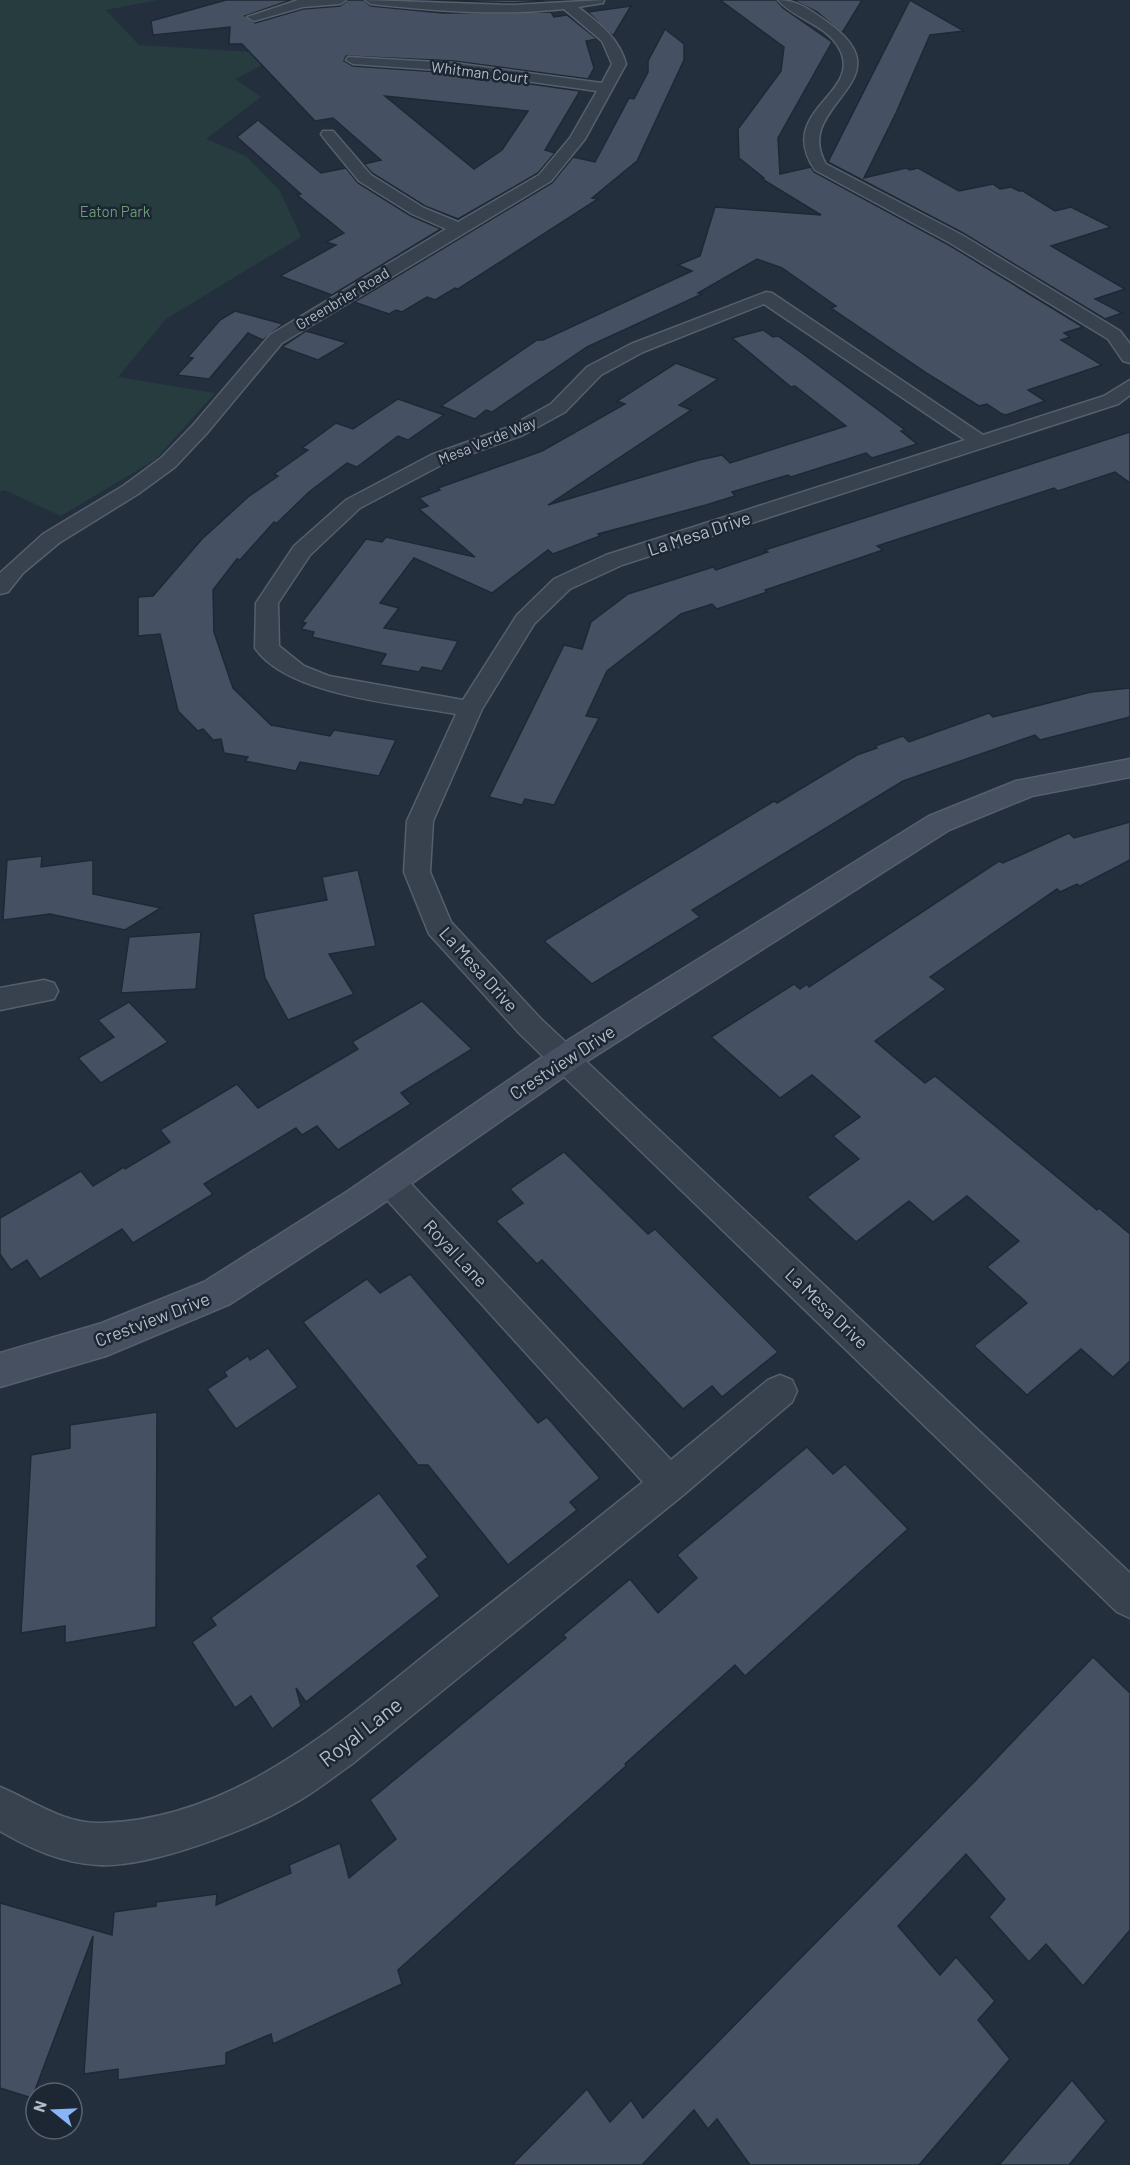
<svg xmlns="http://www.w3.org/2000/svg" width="1130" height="2165" viewBox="0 0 1130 2165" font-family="Barlow,sans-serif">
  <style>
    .green { fill: #263c3f }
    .building { fill: #455162; stroke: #1f2835; stroke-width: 1.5; fill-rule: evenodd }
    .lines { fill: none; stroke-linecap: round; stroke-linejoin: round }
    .minor-casing { stroke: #565f6c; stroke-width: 3 }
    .secondary-casing { stroke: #565f6c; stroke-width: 3 }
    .minor { fill: #38414e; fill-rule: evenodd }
    .secondary { fill: #465061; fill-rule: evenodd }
    .labels { text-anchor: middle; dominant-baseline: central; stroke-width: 5; stroke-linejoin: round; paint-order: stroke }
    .far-street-label { font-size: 15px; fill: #b4bcc9; stroke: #1d2633 }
    .far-park-label { font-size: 15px; fill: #6b9a76; stroke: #1d2633 }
    .street-label { font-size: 18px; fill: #b4bcc9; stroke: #1d2633 }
    .near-street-label { font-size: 21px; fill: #b4bcc9; stroke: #1d2633 }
  </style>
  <rect width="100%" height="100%" fill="#242f3e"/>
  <polygon class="green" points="0,0 158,0 106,10 139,45 284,54 235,79 261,97 206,139 246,156 280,191 301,237 166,319 118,377 215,393 156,459 61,516 4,490 0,492"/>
  <g class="building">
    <path d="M226,0H291L245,16L255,23L303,9L340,6L348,0H363L371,6L443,13L551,12L554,17L567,15L597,39L586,41L594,68L588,79L454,61L346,56L344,61L353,66L454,73L580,91L545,150L555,153L538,173L458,219L425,206L372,173L364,164L381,160L333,118L315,121L242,44H229L230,27L153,35L151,21ZM385,96L528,111L502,150L474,169Z"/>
    <polygon points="432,0 544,0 544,1 513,3"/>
    <polygon points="720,0 776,0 783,8 832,42 778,138 780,174 811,167 814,172 949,245 1083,327 1064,333 1070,337 1061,340 1102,365 1028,390 1045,401 1006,415 1002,414 987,404 979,406 928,374 831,308 836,306 782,268 757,259 698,293 702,294 587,347 492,412 486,410 475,419 441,406 537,340 543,340 692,271 678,265 700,256 715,207 821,215 762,179 764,178 739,158 738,129 781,71 784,47"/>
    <polygon points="793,0 862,0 842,33 817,12"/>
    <polygon points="910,0 964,31 930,35 896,113 864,178 906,168 910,170 918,168 959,191 993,184 1000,189 1011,187 1019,191 1023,191 1055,211 1071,207 1111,227 1051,246 1125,289 1095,299 1122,313 1105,319 963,233 828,162"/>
    <polygon points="631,6 613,36 588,12"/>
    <polygon points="665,29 684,44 684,60 637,161 592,198 598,199 458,289 455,288 435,300 427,297 402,312 396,310 389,314 354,302 552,183 573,157 595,162 629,98 634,99 648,72 648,61"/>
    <polygon points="258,120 321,173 346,168 358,183 411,216 441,229 332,295 280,276 336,245 326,242 344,233 297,195 301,194 237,137"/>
    <polygon points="235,311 283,324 263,340 248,333 209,379 177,375 193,358 188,357 220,320"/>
    <polygon points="763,330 773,337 778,336 802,353 905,430 901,431 917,444 872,458 866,453 791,477 788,475 732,492 735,496 706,505 598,534 600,536 553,554 548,550 492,593 414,558 380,603 399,608 384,628 458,641 442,671 422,667 419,672 380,665 386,654 312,637 314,632 301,629 306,623 302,622 366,539 382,542 386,537 475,557 419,509 428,506 419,498 440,490 438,488 542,451 625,404 617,401 676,363 718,379 679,405 691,410 548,505 699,460 722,455 730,463 846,426 795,386 791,387 732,338"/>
    <polygon points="306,331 347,343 318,360 282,347"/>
    <polygon points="398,399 444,415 408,440 398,436 357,467 347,463 309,492 277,523 274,522 240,560 237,559 213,590 214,632 233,688 271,725 330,736 334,730 396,740 379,776 300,762 296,771 245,761 248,757 224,753 221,739 213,740 203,729 198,731 178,711 160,634 138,636 138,597 153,596 202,539 248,497 278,476 274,474 308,450 302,448 336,423 353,429"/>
    <polygon points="1130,432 1130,483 1115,472 1058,491 1054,488 877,546 883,550 765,590 767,592 717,609 712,604 681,614 607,671 586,716 599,718 554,805 525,799 522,805 489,797 564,645 582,649 591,622 628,594 713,567 716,570 768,552 765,550"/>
    <polygon points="1130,688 1130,717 1040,740 1035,735 903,781 692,910 700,917 592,984 544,941 774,801 777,803 857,755 877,748 875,746 903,736 909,742 989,713 993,717 1091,692"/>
    <polygon points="1130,822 1130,860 1080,886 1077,884 1060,892 1057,889 930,977 946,989 875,1041 925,1083 935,1076 1097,1210 1099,1208 1130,1234 1130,1361 1113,1377 1081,1349 1027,1395 974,1346 1027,1303 987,1267 1019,1241 967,1196 933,1222 909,1201 856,1242 807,1197 859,1159 833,1136 860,1117 812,1075 780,1098 711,1037 794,984 800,989 807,984 809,987 999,861 1003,863 1069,833 1074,838"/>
    <polygon points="42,856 41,867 93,860 93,894 161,908 125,930 50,914 3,920 7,860"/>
    <polygon points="358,870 376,946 329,954 354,994 288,1020 265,978 253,914 327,900 322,877"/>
    <polygon points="201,932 196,989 121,993 129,937"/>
    <polygon points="422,1001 472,1049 401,1093 411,1104 338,1150 317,1126 302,1135 296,1128 204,1184 213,1194 133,1243 122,1229 40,1279 27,1260 11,1270 0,1254 0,1218 81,1171 93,1186 124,1167 125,1169 170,1142 160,1130 237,1084 258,1108 358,1049 352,1042"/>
    <polygon points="129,1002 168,1042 101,1083 78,1058 114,1037 98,1020"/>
    <polygon points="564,1152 648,1234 655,1229 778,1352 722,1397 712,1386 683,1409 542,1260 537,1264 496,1221 523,1203 510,1189"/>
    <polygon points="410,1274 538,1423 547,1417 600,1478 570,1502 577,1510 508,1565 428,1465 418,1465 303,1322 367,1279 380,1293"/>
    <polygon points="268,1348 298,1387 236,1429 207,1389 227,1376 224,1372 248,1356 250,1360"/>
    <polygon points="157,1412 156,1627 65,1643 65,1626 21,1633 31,1455 70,1448 70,1425"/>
    <polygon points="807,1447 833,1474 845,1464 908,1529 745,1676 735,1665 625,1764 626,1766 398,1970 402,1984 273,2044 271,2034 226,2053 226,2065 118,2080 118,2069 84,2074 93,1936 32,2098 0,2088 0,1903 112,1935 114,1912 156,1906 156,1902 217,1894 216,1905 291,1873 289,1865 340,1843 349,1878 396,1839 370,1800 566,1638 563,1635 630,1579 658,1613 697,1578 677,1555"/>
    <polygon points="379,1493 428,1557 417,1566 440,1596 306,1702 296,1688 301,1706 272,1729 251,1696 235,1708 192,1642 216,1625 211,1618"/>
    <polygon points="1093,1657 1130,1693 1130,1930 1083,1986 1046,1944 1029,1962 989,1917 1005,1899 966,1854 898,1926 940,1975 956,1957 995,2001 978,2020 1010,2059 919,2165 750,2165 717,2119 708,2129 694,2110 642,2165 512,2165 587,2089 610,2122 631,2100 643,2118 977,1779"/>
    <polygon points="1072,2080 1106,2121 1069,2165 999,2165"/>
  </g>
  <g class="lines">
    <g class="minor-casing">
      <g id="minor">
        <polygon points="298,0 346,0 340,4 303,7 254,21 247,17"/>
        <path d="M365,0L513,5L604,0L603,3L578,7C599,23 619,38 626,64L585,139L551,181L282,343L207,433L175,467L138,494L59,543L23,573L8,592L0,594V573L43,534L123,486L161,458L193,425L270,335L446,229L412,214L359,181L323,137L321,134L323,131H333L371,175L424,208L458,222L539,175L570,138L597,91L454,71L353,64L346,60L348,57L454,63L602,83L612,64L602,41L564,9C499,16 436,11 371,4Z"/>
        <path d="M778,0C797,0 811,10 827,22C911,81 790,104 826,164L962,235L1120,331L1130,344V363L1123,361L1108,339L950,243L815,170C774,110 865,94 839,48C826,24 794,19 778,0Z"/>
        <path d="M766,292L772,293L983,435L1104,396L1130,380V395L1118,404L622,565L570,589L534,624L482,709L433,821L430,872L451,922L540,1018L1130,1573V1618L1117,1612L520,1034L429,934L404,872L407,821L456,714C401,704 288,696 255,648L256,603L294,546L346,500L431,455L509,427L551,404L587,367L631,344ZM764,304L965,440L606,555L554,579L517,615L463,700L329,676L304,666L279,646L278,603L310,555L360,508L445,463L523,435L565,412L601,375L643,352Z"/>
        <polygon points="44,980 54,983 58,991 54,999 0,1010 0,988"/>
        <path d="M389,1168L400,1172L671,1460L768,1380L780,1375L792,1380L797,1391L792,1402L682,1496L352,1764C333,1777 315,1792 295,1803C251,1829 150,1868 99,1865C62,1863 31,1849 0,1831V1787C34,1801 63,1824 102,1823C238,1819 343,1720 444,1640C510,1588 577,1535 643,1482L378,1190L373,1181L378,1172Z"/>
      </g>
    </g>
    <g class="secondary-casing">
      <polygon id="secondary" points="1130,759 1130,777 1032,796 949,830 578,1067 372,1211 230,1304 106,1356 0,1387 0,1353 102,1323 204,1282 348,1191 554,1049 929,816 1016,781"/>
    </g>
    <use href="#minor" class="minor"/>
    <use href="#secondary" class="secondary"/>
  </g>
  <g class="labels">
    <g class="far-street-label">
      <text transform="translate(480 72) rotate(7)">Whitman Court</text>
      <text transform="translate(342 298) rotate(-31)">Greenbrier Road</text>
      <text transform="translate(487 440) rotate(-22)">Mesa Verde Way</text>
    </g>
    <g class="far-park-label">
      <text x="115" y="211">Eaton Park</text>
    </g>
    <g class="street-label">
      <text transform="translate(699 533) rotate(-18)">La Mesa Drive</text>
      <text transform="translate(479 969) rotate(48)">La Mesa Drive</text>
      <text transform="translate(562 1062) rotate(-33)">Crestview Drive</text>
      <text transform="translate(456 1253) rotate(47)">Royal Lane</text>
      <text transform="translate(827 1308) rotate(44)">La Mesa Drive</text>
      <text transform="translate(152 1319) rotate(-21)">Crestview Drive</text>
    </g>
    <g class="near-street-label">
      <text transform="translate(360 1731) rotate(-38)">Royal Lane</text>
    </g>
  </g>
  <g transform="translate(54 2111) rotate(288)"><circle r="28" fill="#1d2633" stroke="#59626f" stroke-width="1.5"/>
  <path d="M0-4.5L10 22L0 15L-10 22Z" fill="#8ab4f8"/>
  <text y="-9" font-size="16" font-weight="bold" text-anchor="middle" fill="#b4bcc9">N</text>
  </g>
</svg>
